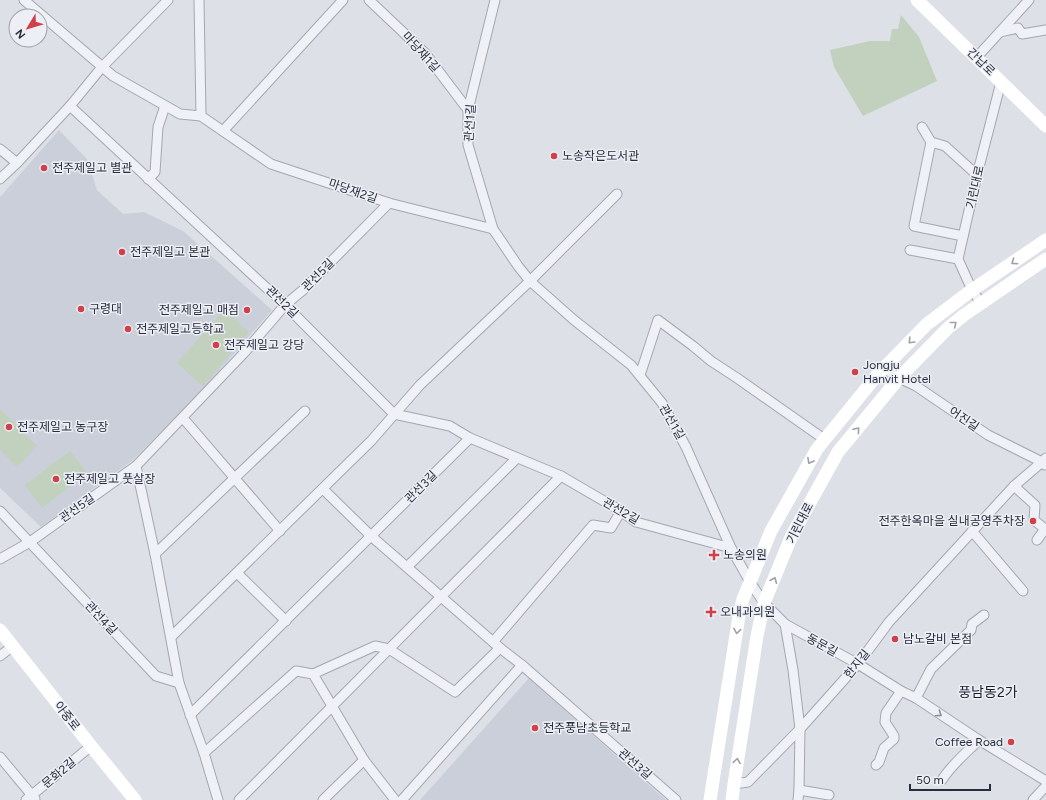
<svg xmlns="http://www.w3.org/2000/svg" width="1046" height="800" viewBox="0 0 1046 800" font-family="Figtree,'Noto Sans KR',sans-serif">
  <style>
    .built { fill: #cbcfd9 }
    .green { fill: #c1d1be }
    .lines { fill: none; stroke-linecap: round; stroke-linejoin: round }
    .street-casing { stroke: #a3a7b1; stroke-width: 11 }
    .street { stroke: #f0f1f6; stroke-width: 9 }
    .secondary { stroke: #fff; stroke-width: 13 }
    .oneway { stroke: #9ea0a8 }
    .oneway2 { stroke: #8c8f9a }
    .poi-dot { fill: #cf404a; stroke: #edeff5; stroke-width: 1.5 }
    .labels { text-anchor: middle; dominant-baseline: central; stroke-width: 3; stroke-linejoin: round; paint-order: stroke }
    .street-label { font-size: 12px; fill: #272d3e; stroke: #edeff5 }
    .poi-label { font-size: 12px; fill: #272d3e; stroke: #edeff5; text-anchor: start }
    .quarter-label { font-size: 14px; fill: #191e2e; stroke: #edeff5 }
  </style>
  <rect width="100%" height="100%" fill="#dde0e7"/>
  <g class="built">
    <polygon points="59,130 87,159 97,190 123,214 144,212 183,231 272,310 198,395 133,460 41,527 0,488 0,197"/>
    <polygon points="529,678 641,778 666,800 420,800"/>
  </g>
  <g class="green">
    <polygon points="901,15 919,37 937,81 863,116 834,67 830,50 870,41 890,41 892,29 898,29"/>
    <polygon points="224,310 249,332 203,386 177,363"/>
    <polygon points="0,409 37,446 17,467 0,450"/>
    <polygon points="70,451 87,473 42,508 25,485"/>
  </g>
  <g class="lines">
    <g class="street-casing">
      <g id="street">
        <polyline points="24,0 113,76 180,114 201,116 271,164 389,203 493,229"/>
        <polyline points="199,0 201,116"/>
        <polyline points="369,0 425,53 468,110"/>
        <polyline points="495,0 468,110 468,145 493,229 518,266 530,281 574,320 631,365 662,403 686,447 731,548 750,582 764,603 785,624 793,670 800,729 799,790 798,800"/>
        <polyline points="1000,32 1018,28 1022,34 1046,30"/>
        <polyline points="976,58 1029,0"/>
        <polyline points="70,106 285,305 394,414 450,426 470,438 561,476 621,511 636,522 731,548"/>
        <polyline points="922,127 931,142"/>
        <polyline points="223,131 343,0"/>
        <polyline points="0,149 17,163"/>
        <polyline points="0,179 17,163 70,106 102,67 168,0"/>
        <polyline points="148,179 155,172 158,127 165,106"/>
        <polyline points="963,236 914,226 931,142 945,146 977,175"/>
        <polyline points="910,250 958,259"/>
        <polyline points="981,303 972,290 958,259 977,175 1001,82"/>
        <polyline points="884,368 899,378 916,386 988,435 1042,462 1045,465"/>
        <polyline points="640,375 658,320 693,346 711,361 737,378 824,439"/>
        <polyline points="183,418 280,531"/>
        <polyline points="136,466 155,554 179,683 204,753 218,800"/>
        <polyline points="1014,486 1035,505 1034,520 1045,529 1037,540"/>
        <polyline points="323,489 371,536 500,648 522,665 676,800"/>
        <polyline points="0,511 88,604 156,676 179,683"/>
        <polyline points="972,531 1023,591"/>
        <polyline points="155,554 305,411"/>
        <polyline points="0,559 30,542 136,466 244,353 285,305 303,290 389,203"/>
        <polyline points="407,567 517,458"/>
        <polyline points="237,573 286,621"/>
        <polyline points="785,624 858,664 901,691 916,698 979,740 1046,781"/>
        <polyline points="171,637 371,441 420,385 530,281 617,194"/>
        <polyline points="493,642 593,525 611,528 621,511"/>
        <polyline points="0,656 13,646"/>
        <polyline points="313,674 375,646 389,649 455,692 500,648"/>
        <polyline points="916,698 931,669 971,630 972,624 984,615"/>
        <polyline points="190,715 470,438"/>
        <polyline points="204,753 296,671 313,674 364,760 395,800"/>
        <polyline points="0,757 35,799"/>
        <polyline points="876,765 879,762 884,748 894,739 894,736 885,722 886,713 901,691"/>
        <path d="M942,780C951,765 966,753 979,740"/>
        <polyline points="734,784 748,782 800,729 858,664 889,622 1014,486 1042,462 1046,458"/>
        <polyline points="799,790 829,795"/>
        <polyline points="26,800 91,746"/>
        <polyline points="239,800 561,476"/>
        <polyline points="323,800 364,760"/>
        <polyline points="402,800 522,665"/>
        <polyline points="1033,800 1046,786"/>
      </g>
    </g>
    <use href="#street" class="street"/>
    <g class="secondary">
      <polyline points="917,0 1046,126"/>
      <polyline points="0,630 91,746 135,800"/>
      <polyline points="710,800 739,616 743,599 771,531 817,449 878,374 927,324 972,290 1046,240"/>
      <polyline points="732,800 734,784 757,636 764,603 792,535 838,452 899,378 948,328 964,315 1046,259"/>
    </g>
  </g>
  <defs><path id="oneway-chevron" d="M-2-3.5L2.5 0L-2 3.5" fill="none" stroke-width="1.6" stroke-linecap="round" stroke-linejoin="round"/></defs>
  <g class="oneway">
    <use href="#oneway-chevron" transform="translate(1014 262) rotate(146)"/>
    <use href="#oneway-chevron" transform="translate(954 324) rotate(-39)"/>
    <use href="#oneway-chevron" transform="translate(911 341) rotate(134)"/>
    <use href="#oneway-chevron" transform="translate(857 430) rotate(-50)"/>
    <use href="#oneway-chevron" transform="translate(810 461) rotate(119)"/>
    <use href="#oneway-chevron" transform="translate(774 580) rotate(-67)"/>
    <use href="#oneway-chevron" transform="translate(737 631) rotate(99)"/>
    <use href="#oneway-chevron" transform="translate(737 761) rotate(-81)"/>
  </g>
  <use class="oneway2" href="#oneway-chevron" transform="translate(939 714) rotate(34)"/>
  <g class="poi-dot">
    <circle cx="554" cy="156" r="4"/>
    <circle cx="44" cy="168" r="4"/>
    <circle cx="122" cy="252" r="4"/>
    <circle cx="81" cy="309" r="4"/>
    <circle cx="247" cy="310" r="4"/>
    <circle cx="128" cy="329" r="4"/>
    <circle cx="216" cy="345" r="4"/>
    <circle cx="855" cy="372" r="4"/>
    <circle cx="9" cy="427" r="4"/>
    <circle cx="56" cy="479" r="4"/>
    <circle cx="1033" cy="521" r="4"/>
    <path d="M712 549h4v4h4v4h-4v4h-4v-4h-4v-4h4z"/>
    <path d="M709 606h4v4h4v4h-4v4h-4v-4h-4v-4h4z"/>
    <circle cx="895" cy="639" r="4"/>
    <circle cx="535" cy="728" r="4"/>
    <circle cx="1011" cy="742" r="4"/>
  </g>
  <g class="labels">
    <g class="street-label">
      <text transform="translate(421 52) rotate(48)">마당재1길</text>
      <text transform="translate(981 62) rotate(44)">간납로</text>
      <text transform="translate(470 123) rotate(-86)">관선1길</text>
      <text transform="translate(975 187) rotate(-77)">기린대로</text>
      <text transform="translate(353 191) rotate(19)">마당재2길</text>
      <text transform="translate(318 275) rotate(-45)">관선5길</text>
      <text transform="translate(282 302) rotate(44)">관선2길</text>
      <text transform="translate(964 419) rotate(34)">어진길</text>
      <text transform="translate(672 422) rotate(60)">관선1길</text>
      <text transform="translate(421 487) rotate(-45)">관선3길</text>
      <text transform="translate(77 508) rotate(-35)">관선5길</text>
      <text transform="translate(621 511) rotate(30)">관선2길</text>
      <text transform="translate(800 523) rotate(-63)">기린대로</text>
      <text transform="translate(101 618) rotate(47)">관선4길</text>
      <text transform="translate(822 645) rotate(29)">동문길</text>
      <text transform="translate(857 664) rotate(-51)">한지길</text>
      <text transform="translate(67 716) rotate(52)">아중로</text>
      <text transform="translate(635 764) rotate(41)">관선3길</text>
      <text transform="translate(59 773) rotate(-40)">문화2길</text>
    </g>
    <g class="poi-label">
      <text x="562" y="156">노송작은도서관</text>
      <text x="52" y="168">전주제일고 별관</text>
      <text x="130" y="252">전주제일고 본관</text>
      <text x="89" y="309">구령대</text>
      <text x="239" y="310" text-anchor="end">전주제일고 매점</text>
      <text x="136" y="329">전주제일고등학교</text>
      <text x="224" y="345">전주제일고 강당</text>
      <text x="863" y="365">Jongju<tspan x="863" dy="14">Hanvit Hotel</tspan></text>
      <text x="17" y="427">전주제일고 농구장</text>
      <text x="64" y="479">전주제일고 풋살장</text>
      <text x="1025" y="521" text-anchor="end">전주한옥마을 실내공영주차장</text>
      <text x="723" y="555">노송의원</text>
      <text x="720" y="612">오내과의원</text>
      <text x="903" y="639">남노갈비 본점</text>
      <text x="543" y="728">전주풍남초등학교</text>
      <text x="1003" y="742" text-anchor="end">Coffee Road</text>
    </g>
    <g class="quarter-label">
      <text x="988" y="692">풍남동2가</text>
    </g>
  </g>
  <g transform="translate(28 28) rotate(232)"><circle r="19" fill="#edeff5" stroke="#9ea1ac"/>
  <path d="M0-3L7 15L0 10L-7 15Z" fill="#cf404a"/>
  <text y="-6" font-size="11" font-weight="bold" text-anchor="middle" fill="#272d3e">N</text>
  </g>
  <path d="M910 784v6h80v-6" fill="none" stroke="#272d3e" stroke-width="2"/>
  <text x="916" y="784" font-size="12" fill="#272d3e" stroke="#edeff5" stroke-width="3" paint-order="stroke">50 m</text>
</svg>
